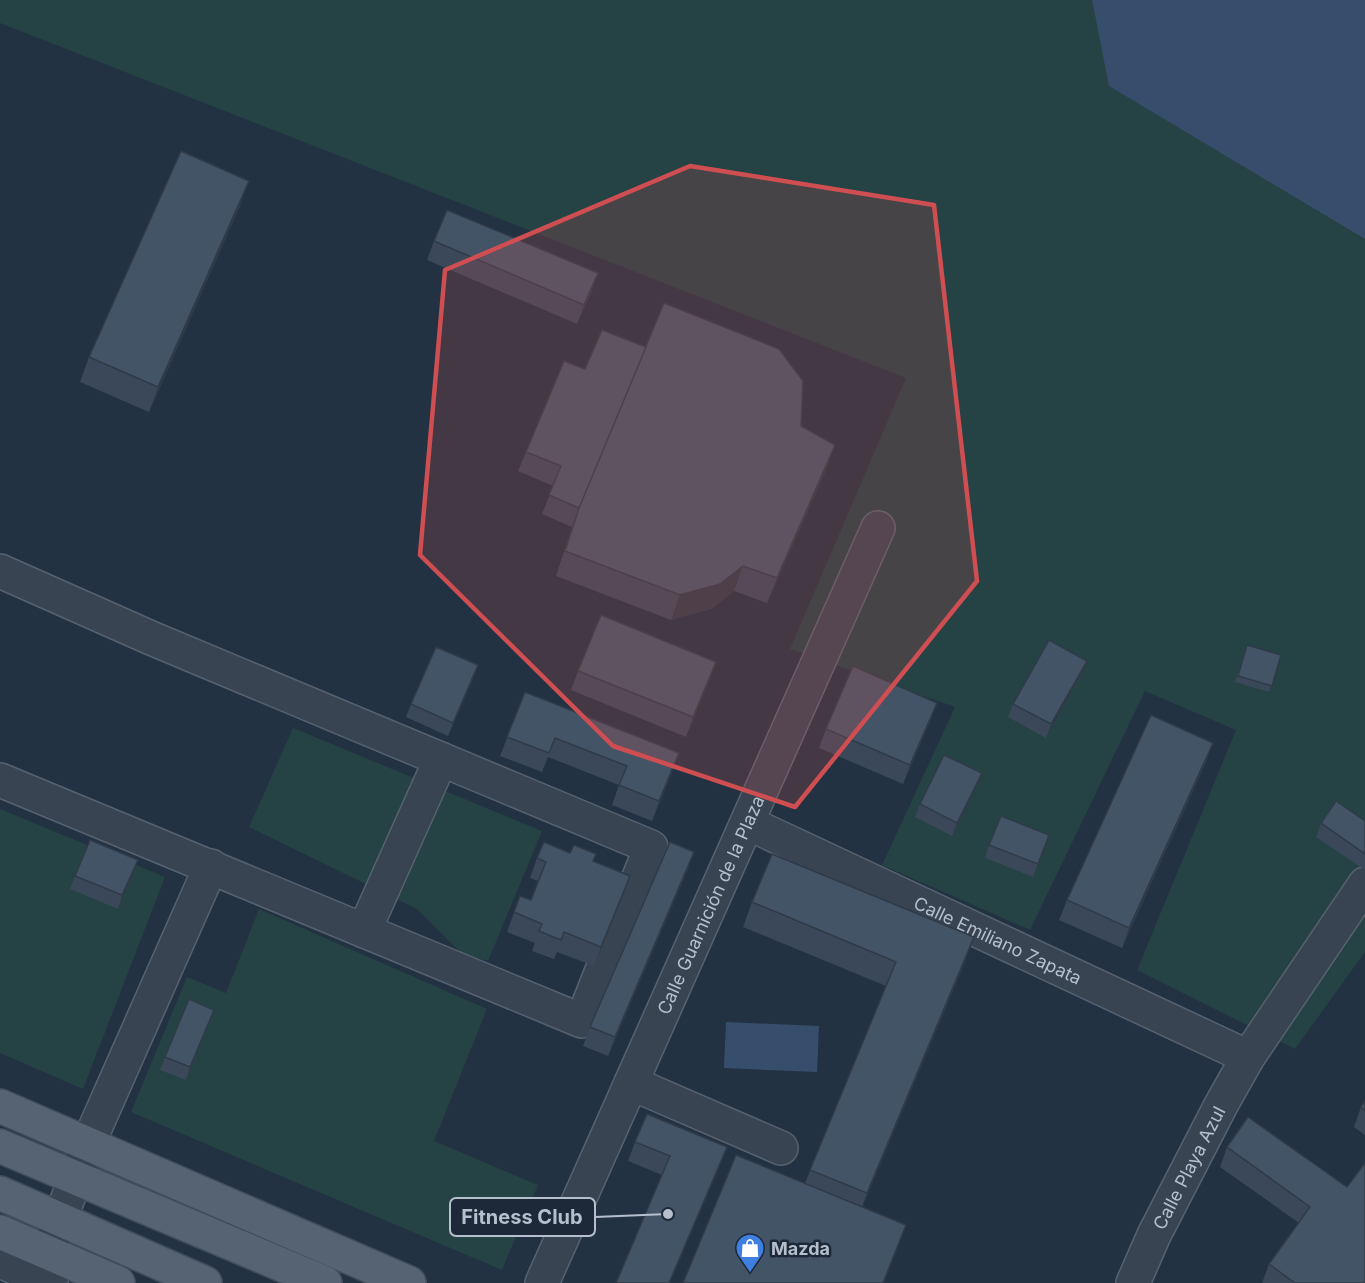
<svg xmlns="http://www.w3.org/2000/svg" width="1365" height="1283" viewBox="0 0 1365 1283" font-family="Inter,sans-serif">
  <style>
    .green { fill: #254244 }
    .water { fill: #364e6b }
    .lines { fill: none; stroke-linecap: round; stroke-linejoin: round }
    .minor-casing { stroke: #566270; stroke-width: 36 }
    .major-casing { stroke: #424d5c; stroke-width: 36 }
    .minor { stroke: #384452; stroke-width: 33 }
    .major { stroke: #566373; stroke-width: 33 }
    .wall { fill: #3a4859 }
    .shaded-wall { fill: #303b48 }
    .building { fill: #445467; stroke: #303b48; stroke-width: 1.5 }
    .marked { fill: #ce4e51; fill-opacity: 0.2; stroke: #ce4e51; stroke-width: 4.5; stroke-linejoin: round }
    .labels { text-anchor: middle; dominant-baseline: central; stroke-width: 5; stroke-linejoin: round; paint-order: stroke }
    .street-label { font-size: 18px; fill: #b5bfcd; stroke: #1d2938 }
    .poi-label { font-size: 18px; font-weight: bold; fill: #b5bfcd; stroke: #1d2938; text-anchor: start }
    .leader { fill: none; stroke: #b5bfcd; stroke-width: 2 }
    .callout-dot { fill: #b5bfcd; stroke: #1d2938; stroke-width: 2 }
    .callout { fill: #1d2938; stroke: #b5bfcd; stroke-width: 2 }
    .callout-label { font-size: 20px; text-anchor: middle; font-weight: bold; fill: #b5bfcd }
  </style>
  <rect width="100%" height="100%" fill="#233243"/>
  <g class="green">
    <polygon points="0,0 1365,0 1365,952 1295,1049 1137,970 1236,730 1145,691 1030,930 882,865 955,707 790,649 906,378 0,23"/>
    <polygon points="293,728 542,831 488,961 461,953 417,909 249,827"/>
    <polygon points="0,809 165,877 83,1089 0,1053"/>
    <polygon points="259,909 487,1009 434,1141 538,1185 502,1270 131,1112 187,977 226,993"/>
  </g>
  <g class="water">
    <polygon points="1092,0 1365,0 1365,239 1109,86"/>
    <polygon points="726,1022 819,1026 817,1072 724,1068"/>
  </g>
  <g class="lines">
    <g class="minor-casing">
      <g id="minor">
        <polyline points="0,571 151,638 651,847 582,1021 0,780"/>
        <path id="s1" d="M748,823L1248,1057"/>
        <polyline points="364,931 441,759"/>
        <polyline points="631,1083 781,1148"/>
        <polyline points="48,1252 88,1144 211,866"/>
        <polyline points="0,1261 51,1283"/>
        <path id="s2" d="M542,1283L878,528"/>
        <path id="s3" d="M1133,1283L1154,1235L1221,1105L1248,1057L1365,884"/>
      </g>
    </g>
    <g class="major-casing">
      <g id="major">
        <polyline points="0,1106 409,1283"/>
        <polyline points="0,1146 325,1283"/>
        <polyline points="0,1193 205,1283"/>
        <polyline points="0,1232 118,1283"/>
      </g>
    </g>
    <use href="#minor" class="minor"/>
    <use href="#major" class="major"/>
  </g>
  <g class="wall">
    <polygon points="240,206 149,412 80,382 89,357"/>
    <polygon points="434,241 598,273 591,293 577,324 427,260"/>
    <polygon points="585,369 801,426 826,470 767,603 734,591 711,609 671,620 556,576 572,527 542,514 553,486 518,471 526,452"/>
    <polygon points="1245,652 1281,655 1269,692 1235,682"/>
    <polygon points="716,662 686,737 571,690 578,671"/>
    <polygon points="1082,674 1046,738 1008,717 1013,704"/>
    <polygon points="473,679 448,736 406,717 411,704"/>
    <polygon points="525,692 672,773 652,821 612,805 619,785 548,757 542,772 500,756"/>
    <polygon points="930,722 903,784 819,748 826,729"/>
    <polygon points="1206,762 1122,948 1059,920 1067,900"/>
    <polygon points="977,786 952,836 915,817 920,804"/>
    <polygon points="1365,821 1365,870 1316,837 1321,823"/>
    <polygon points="1049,835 1033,877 985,858 989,845"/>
    <polygon points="694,852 687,871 608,1056 583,1046 590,1027"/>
    <polygon points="570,853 593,861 623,895 594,966 557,952 554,959 532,951 535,943 507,932 520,896 531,900 538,881 530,878 537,858"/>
    <polygon points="138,860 118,909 70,889 75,876"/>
    <polygon points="752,902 965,962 862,1207 897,1250 805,1183 886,986 743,927"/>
    <polygon points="214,1010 186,1080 160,1070 165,1057"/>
    <polygon points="1365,1101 1365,1135 1354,1127 1361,1107"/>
    <polygon points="635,1142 720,1166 662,1175 628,1161"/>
    <polygon points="1227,1147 1347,1187 1365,1283 1262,1283 1269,1264 1299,1223 1220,1167"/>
  </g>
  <g class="shaded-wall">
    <polygon points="249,181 240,206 149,412 158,387"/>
    <polygon points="598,273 591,293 577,324 584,305"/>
    <polygon points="835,445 826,470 767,603 777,578"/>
    <polygon points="743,566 734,591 711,609 671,620 680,595"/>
    <polygon points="1087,661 1082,674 1046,738 1051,724"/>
    <polygon points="716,662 709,681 686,737 693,717"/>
    <polygon points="478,665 473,679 448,736 453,723"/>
    <polygon points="937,703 930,722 903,784 910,765"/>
    <polygon points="1213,743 1206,762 1122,948 1129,928"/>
    <polygon points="679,753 672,773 652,821 659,801"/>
    <polygon points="982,773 977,786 952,836 957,823"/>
    <polygon points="694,852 687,871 608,1056 615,1037"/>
    <polygon points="138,860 133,874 118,909 122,895"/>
    <polygon points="630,876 623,895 594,966 601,947"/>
    <polygon points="974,937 965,962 858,1218 867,1193"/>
    <polygon points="214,1010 209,1023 186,1080 190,1067"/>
    <polygon points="727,1147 720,1166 670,1283 669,1283"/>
    <polygon points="906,1225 897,1250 884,1283 883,1283"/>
  </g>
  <g class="building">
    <polygon points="181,151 249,181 158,387 89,357"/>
    <polygon points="447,210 598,273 584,305 434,241"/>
    <polygon points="664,303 779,349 803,381 801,426 835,445 777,578 743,566 720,584 680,595 565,551 581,502"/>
    <polygon points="602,330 646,347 579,508 549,495 561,466 526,452 564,361 585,369"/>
    <polygon points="601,615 716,662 693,717 578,671"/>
    <polygon points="1049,640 1087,661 1051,724 1013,704"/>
    <polygon points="1247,645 1281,655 1272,686 1238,676"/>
    <polygon points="436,647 478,665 453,723 411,704"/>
    <polygon points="853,666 937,703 910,765 826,729"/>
    <polygon points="525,692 679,753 659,801 619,785 627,766 555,738 549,753 507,737"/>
    <polygon points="1151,715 1213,743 1129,928 1067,900"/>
    <polygon points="944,755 982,773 957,823 920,804"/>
    <polygon points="1336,801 1365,821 1365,854 1321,823"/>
    <polygon points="1001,816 1049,835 1038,864 989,845"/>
    <polygon points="90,840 138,860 122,895 75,876"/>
    <polygon points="544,842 570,853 574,845 596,854 593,861 630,876 601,947 564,932 561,940 539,931 542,924 514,912 520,896 531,900 546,862 537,858"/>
    <polygon points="670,842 694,852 615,1037 590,1027"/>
    <polygon points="772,854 974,937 867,1193 810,1170 896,962 752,902"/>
    <polygon points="189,999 214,1010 190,1067 165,1057"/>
    <polygon points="1365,1101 1365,1111 1361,1107"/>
    <polygon points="647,1114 727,1147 669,1283 616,1283 670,1156 635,1142"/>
    <polygon points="1248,1117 1347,1187 1365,1163 1365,1283 1295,1283 1269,1264 1310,1207 1227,1147"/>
    <polygon points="736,1155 906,1225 883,1283 683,1283"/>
  </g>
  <path class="marked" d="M690,166L934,205L977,581L795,807L613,746L420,555L445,270Z"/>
  <defs>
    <g id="shop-pin" transform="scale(1.5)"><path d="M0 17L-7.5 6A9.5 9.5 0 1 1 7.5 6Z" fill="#3f7fe0" stroke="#1d2938"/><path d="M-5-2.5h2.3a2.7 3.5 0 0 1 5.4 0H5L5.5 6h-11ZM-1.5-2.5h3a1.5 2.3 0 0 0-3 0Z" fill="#fff"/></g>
  </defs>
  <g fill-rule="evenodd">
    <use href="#shop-pin" x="750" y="1248"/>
  </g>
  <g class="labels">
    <g class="street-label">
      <text stroke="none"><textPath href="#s2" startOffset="414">Calle Guarnición de la Plaza</textPath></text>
      <text stroke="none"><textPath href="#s1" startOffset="276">Calle Emiliano Zapata</textPath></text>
      <text stroke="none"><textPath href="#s3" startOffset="128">Calle Playa Azul</textPath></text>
    </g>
    <g class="poi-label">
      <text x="771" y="1248">Mazda</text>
    </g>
  </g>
  <path class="leader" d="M668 1214L595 1217"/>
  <circle class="callout-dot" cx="668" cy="1214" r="6"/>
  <rect class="callout" x="450" y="1198" width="145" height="38" rx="6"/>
  <g class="callout-label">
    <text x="522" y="1224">Fitness Club</text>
  </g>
</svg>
